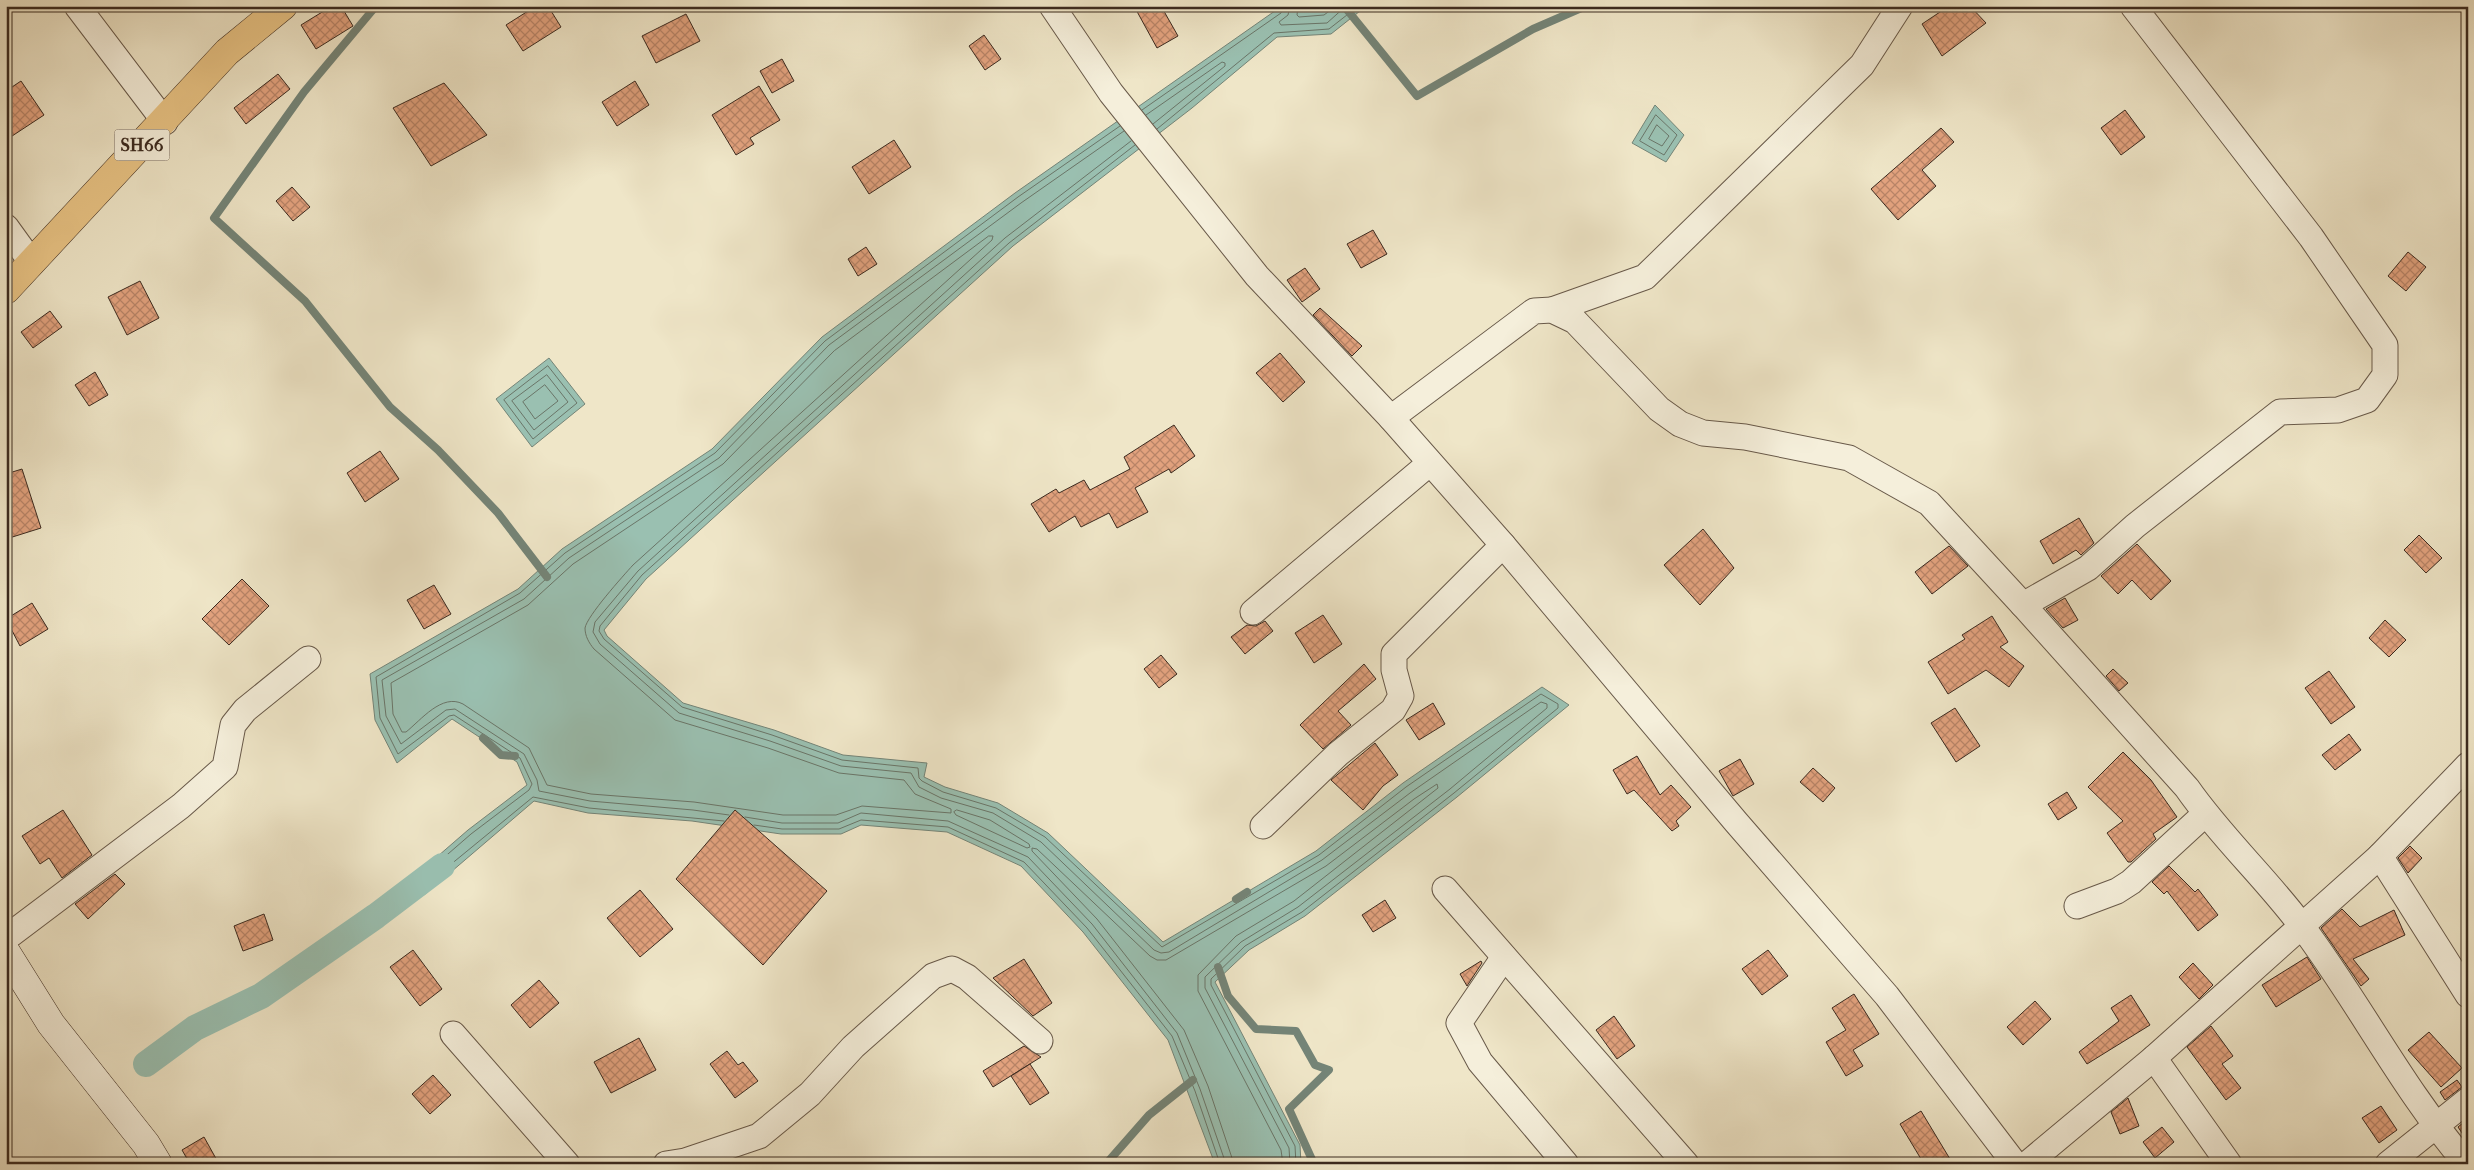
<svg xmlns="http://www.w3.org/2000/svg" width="2474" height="1170" viewBox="0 0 2474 1170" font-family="'IM FELL French Canon',serif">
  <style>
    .water { fill: #9ac0b1; stroke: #748477 }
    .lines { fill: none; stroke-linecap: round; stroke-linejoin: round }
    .shore { stroke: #6a7568; stroke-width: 1 }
    .stream { stroke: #748477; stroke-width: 8 }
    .canal { stroke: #9ac0b1; stroke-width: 26 }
    .building { fill: url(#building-cross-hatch); stroke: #3b2a1f }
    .street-casing { stroke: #685949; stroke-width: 27 }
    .secondary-casing { stroke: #3b2a1f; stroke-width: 29 }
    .primary-casing { stroke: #3b2a1f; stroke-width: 29 }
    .street { stroke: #f5efdb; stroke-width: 25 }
    .secondary { stroke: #f5efdb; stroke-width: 28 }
    .primary { stroke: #e8c384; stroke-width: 28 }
    .labels { text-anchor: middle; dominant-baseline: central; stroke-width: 4.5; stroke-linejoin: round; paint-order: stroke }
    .shield { fill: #f5efdb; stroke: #736557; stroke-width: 1 }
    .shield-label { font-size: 18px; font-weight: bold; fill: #3b2a1f }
  </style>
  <defs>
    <pattern id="building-cross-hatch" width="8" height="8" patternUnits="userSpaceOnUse" patternTransform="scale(1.25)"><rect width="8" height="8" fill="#e2a27e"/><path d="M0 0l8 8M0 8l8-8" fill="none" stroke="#b88467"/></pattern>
  </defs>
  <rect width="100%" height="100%" fill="#efe6c8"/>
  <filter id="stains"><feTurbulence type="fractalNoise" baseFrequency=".004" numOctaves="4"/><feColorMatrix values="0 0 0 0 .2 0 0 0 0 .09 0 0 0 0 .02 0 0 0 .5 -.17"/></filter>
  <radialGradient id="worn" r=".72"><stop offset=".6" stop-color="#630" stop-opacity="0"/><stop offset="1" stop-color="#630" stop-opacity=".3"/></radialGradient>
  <g class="water">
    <polygon points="1282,6 1356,6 1360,11 1331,34 1277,37 1192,108 1013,246 646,579 604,630 607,636 683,703 774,730 843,755 927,763 924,777 945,787 998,803 1048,833 1163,942 1316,851 1403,783 1542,687 1569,705 1457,797 1305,916 1249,950 1215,982 1300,1145 1301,1164 1215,1164 1168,1040 1083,932 1021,866 947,832 861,825 841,834 781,834 692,821 588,813 534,801 424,895 408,882 468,830 527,785 517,762 452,719 397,763 375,720 370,674 518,589 562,549 712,449 822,337 1015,193"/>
    <polygon points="1655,105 1684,135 1666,162 1632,143"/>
    <polygon points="549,358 585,404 532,447 496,399"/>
  </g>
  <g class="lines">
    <g class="shore">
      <polyline points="1290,6 1288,15 1279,22 1281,25 1327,23 1346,6"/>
      <polyline points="1298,6 1297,15 1299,17 1324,15 1336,6"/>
      <polyline points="1142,110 1281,13 1284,6"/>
      <polyline points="1146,115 1222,62 1225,63 1225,66 1153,124"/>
      <polygon points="1656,115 1677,135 1664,155 1640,141"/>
      <polygon points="1657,125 1669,136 1662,146 1649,139"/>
      <polyline points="1157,129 1274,33 1329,29 1352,11 1353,6"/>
      <polyline points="1131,141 1005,238 638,571 595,622 593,632 600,644 679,713 770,741 841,766 911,773 919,787 941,798 993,813 1041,842 1154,950 1161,953 1169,952 1322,860 1410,793 1541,702 1547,704 1547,708 1450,789 1298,907 1241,942 1205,977 1205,988 1289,1148 1290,1164"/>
      <polyline points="1135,145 1009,243 642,575 600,626 599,631 604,639 682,707 772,735 842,760 918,768 919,778 922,781 943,792 996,808 1045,837 1162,947 1319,855 1406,787 1541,694 1558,704 1558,708 1454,793 1302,912 1245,946 1211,979 1211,985 1295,1146 1296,1164"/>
      <path d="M989,236H993L992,240L633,565C623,576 587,616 585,628C585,636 589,643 594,649L675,720L768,748L839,773L904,780L915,794L951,809V813L862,806L836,815H783L694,802L591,794L547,785L529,748L463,704C442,693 421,720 406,732H402L393,714L391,683L528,605L573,564L723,464L834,351Z"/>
      <polygon points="548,366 577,403 533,439 504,400"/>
      <polygon points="547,375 568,402 534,430 512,401"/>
      <polygon points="545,385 558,401 535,419 523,402"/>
      <polygon points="957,810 990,820 1029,844 1030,847 1027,848 956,815 954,812"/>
      <polyline points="729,815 693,810 590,801 539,791 537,780 524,754 455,709 446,710 401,744 386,716 382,680 524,599 569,558 719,458 829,345 1021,203 1124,131"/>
      <polyline points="745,817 782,823 838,823 861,813 948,821 1028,857 1092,924 1177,1033 1200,1089 1226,1164"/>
      <polyline points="724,821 589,808 533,797 422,888 418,883 418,880 471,834 529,790 532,784 520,758 454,715 449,716 398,754 380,718 376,677 520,593 565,553 715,453 825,341 1018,197 1120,126"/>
      <polyline points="754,825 782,829 839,829 861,820 948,827 1024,862 1087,928 1172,1036 1195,1091 1220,1164"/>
      <polyline points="1234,1164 1208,1086 1184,1030 1097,919 1032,851 1032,848 1037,849 1150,956 1157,960 1166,960 1326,866 1414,799 1437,784 1438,788 1294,901 1236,936 1198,975 1198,991 1281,1150 1283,1164"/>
    </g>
    <g class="stream">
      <polyline points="376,6 304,92 214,218 305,301 390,407 438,450 498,513 547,577"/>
      <polyline points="1344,6 1417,96 1533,29 1586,6"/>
      <polyline points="483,738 501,755 515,756"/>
      <polyline points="1236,899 1247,892"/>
      <polyline points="1218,967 1228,996 1256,1029 1296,1031 1315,1065 1329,1070 1289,1109 1314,1164"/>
      <polyline points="1106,1164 1149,1115 1193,1080"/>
    </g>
    <polyline class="canal" points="146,1064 195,1028 261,996 376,916 442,866"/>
  </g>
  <g class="building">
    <polygon points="332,6 341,6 353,26 316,49 301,25"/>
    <polygon points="536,6 548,6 561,27 523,51 506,25"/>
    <polygon points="1134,6 1161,6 1178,36 1157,48"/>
    <polygon points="1949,6 1970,6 1986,23 1942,56 1922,24"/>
    <polygon points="686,14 700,41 656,63 642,36"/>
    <polygon points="984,35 1001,59 985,70 969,46"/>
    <polygon points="782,59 794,81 772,93 760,71"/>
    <polygon points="278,74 290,89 246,124 234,108"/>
    <polygon points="21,81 44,115 6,140 6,91"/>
    <polygon points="635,81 649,105 617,126 602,102"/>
    <polygon points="444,83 487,135 431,166 393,108"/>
    <polygon points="759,86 780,120 750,138 754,144 736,155 712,115"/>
    <polygon points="2125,110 2145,137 2121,155 2101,128"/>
    <polygon points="1941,128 1954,142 1922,170 1936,186 1898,220 1871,189"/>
    <polygon points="894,140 911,167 869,194 852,167"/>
    <polygon points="292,187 310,207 293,221 276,201"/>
    <polygon points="1373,230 1387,254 1361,268 1347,244"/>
    <polygon points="866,247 877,264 858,276 848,259"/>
    <polygon points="2408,252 2426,267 2406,291 2388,276"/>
    <polygon points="1305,268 1320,289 1302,302 1287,280"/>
    <polygon points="140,281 159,318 127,335 108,297"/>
    <polygon points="1320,308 1362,346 1352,356 1313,315"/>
    <polygon points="50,311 62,327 33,348 21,332"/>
    <polygon points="1280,353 1305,382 1283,402 1256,373"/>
    <polygon points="95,372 108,395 89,406 75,385"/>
    <polygon points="1174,425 1195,456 1171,473 1169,469 1135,488 1148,512 1117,528 1109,513 1081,527 1075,516 1049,532 1031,504 1056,489 1059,493 1084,480 1090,490 1130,469 1124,457"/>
    <polygon points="380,451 399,479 365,502 347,473"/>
    <polygon points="22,469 41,528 6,539 6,474"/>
    <polygon points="2079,518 2094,543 2081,555 2076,550 2053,564 2040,541"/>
    <polygon points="1703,529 1734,568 1700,605 1664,565"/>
    <polygon points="2419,535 2442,558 2426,573 2404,550"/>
    <polygon points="2137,544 2171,581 2151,600 2132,580 2118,594 2101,576"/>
    <polygon points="1949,546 1968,566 1932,594 1915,572"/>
    <polygon points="242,579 269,606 229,645 202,619"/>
    <polygon points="434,585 451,614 424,629 407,600"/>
    <polygon points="2065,598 2078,620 2063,628 2046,609"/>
    <polygon points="32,603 48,629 20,646 6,619"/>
    <polygon points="1323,615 1342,644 1314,663 1295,633"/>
    <polygon points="1992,616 2008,642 2000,647 2024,666 2009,687 1986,670 1948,694 1928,662 1965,639 1962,635"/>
    <polygon points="2385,620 2406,640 2389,657 2369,638"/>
    <polygon points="1265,621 1273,631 1245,654 1231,637 1247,625 1256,626"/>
    <polygon points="1161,655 1177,674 1159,688 1144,669"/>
    <polygon points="1364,664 1376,679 1338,711 1351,725 1323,749 1300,725"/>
    <polygon points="2113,669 2128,683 2119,691 2106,676"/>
    <polygon points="2329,671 2355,707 2331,724 2305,688"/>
    <polygon points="1433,703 1445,724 1419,740 1406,720"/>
    <polygon points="1955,708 1980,746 1956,762 1931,723"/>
    <polygon points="2349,734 2361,750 2335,770 2322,755"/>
    <polygon points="1375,743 1398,775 1383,786 1363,810 1331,780"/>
    <polygon points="2123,752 2151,780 2177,817 2153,834 2156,839 2131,862 2128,862 2107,833 2123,821 2088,787"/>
    <polygon points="1637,756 1660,795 1671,785 1691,807 1676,821 1679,826 1672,831 1634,790 1627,794 1613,770"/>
    <polygon points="1740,759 1754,784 1733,796 1719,771"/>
    <polygon points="1813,768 1835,788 1823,802 1800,782"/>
    <polygon points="2067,792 2077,808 2058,820 2048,804"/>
    <polygon points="63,810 92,855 62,878 49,858 40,864 22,836"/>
    <polygon points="735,810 827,891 763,965 676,879"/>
    <polygon points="2410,846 2422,858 2408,873 2398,858"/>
    <polygon points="2169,866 2195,892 2198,889 2218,915 2198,931 2167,891 2164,894 2152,882"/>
    <polygon points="115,874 125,884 88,919 75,904"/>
    <polygon points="640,890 673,929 640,957 607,918"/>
    <polygon points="1385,900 1396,918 1373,932 1362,915"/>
    <polygon points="2342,909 2360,927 2394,910 2405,935 2353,959 2369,979 2361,986 2321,928"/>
    <polygon points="264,914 273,940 243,951 234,926"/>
    <polygon points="413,950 442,989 420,1006 390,967"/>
    <polygon points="1768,950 1788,976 1762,995 1742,969"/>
    <polygon points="2307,957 2321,979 2276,1007 2262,985"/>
    <polygon points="1024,959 1052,1003 1033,1016 993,978"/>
    <polygon points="1481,961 1482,963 1467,986 1460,974"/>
    <polygon points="2193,963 2213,985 2199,999 2179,977"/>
    <polygon points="539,980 559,1003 530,1028 511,1005"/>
    <polygon points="1854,994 1879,1034 1853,1050 1863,1066 1846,1076 1826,1042 1846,1030 1832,1008"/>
    <polygon points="2131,995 2150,1025 2087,1064 2079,1052 2119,1021 2111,1008"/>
    <polygon points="2035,1001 2051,1019 2023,1045 2007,1027"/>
    <polygon points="1614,1016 1635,1046 1617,1059 1596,1030"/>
    <polygon points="2211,1026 2233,1056 2222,1064 2241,1088 2226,1100 2187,1047"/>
    <polygon points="2429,1032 2462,1068 2441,1087 2408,1050"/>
    <polygon points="639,1038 656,1070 611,1093 594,1062"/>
    <polygon points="1024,1046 1041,1057 993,1087 983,1071"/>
    <polygon points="727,1051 738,1065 743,1062 758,1081 735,1098 710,1064"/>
    <polygon points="1030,1064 1049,1093 1030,1105 1011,1076"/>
    <polygon points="433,1075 451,1095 430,1114 412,1094"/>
    <polygon points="2457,1080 2462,1087 2445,1100 2440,1092"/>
    <polygon points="2128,1098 2139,1126 2120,1134 2111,1112"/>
    <polygon points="2381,1106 2397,1130 2379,1143 2362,1118"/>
    <polygon points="1921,1111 1953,1164 1924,1164 1900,1124"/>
    <polygon points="2468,1119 2468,1142 2458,1127"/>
    <polygon points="2162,1127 2174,1142 2155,1158 2143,1142"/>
    <polygon points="204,1137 219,1164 190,1164 182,1150"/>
  </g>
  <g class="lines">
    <g class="street-casing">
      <g id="street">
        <polyline points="77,6 165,122"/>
        <polyline points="1052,6 1111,93 1257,276 1391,418 1503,545 1736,822 1887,996 2015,1164"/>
        <path d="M2133,6L2311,237L2385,345V375L2367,400L2338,410L2280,412L2135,526L2088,568L2023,605L2187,788C2221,837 2265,877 2301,925C2359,1002 2403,1090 2467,1164"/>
        <polyline points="6,227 32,263"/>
        <polyline points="1552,310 1645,277 1862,65 1900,6"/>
        <polyline points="1391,418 1534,311 1552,310 1575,321 1659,409 1680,424 1703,433 1745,437 1849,458 1929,503 2023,605"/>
        <polyline points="1253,612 1430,463"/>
        <polyline points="1263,826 1338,754 1393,710 1401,696 1394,670 1394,654 1503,545"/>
        <polyline points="2380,856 2468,995"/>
        <polyline points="1445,889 1686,1164"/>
        <polyline points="2077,906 2117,891 2131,882 2205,814"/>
        <polyline points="6,938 181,806 225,767 233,725 245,710 308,659"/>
        <polyline points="1504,957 1459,1023 1480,1062 1566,1164"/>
        <polyline points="453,1034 567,1164"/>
        <polyline points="2154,1058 2229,1164"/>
        <polyline points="666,1164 685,1161 759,1136 810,1094 853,1047 933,976 952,969 967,977 1040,1041"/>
        <polyline points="2027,1164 2154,1058 2380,856 2468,765"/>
        <polyline points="2388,1164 2468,1100"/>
      </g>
    </g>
    <g class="secondary-casing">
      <polyline id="secondary" points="6,952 51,1024 146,1144 158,1164"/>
    </g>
    <g class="primary-casing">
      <polyline id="primary" points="6,290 227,52 283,6"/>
    </g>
    <use href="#street" class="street"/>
    <use href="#secondary" class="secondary"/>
    <use href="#primary" class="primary"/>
  </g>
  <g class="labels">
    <rect class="shield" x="114.5" y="129.5" width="55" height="31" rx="4"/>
    <g class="shield-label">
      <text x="142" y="145">SH66</text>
    </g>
  </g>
  <rect width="2474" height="1170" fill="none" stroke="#efe6c8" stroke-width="25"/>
  <rect x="8" y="8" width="2459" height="1155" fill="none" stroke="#3b2a1f" stroke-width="2.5"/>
  <rect x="12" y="12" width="2449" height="1145" fill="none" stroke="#3b2a1f"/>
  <rect width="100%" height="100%" filter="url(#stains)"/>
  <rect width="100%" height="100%" fill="url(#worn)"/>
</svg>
